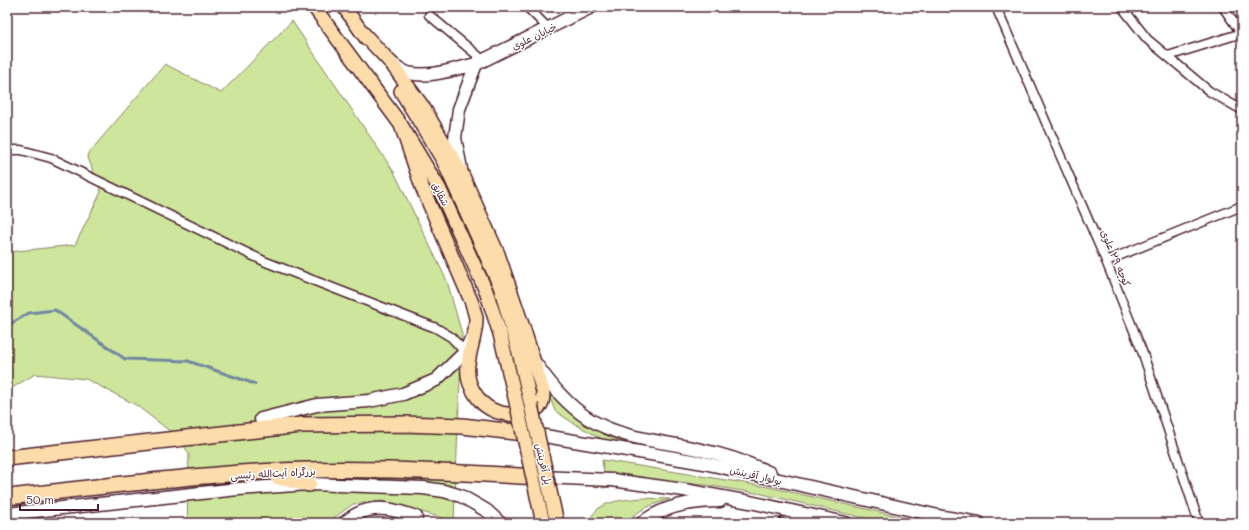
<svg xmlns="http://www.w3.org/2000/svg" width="1249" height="530" viewBox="0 0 1249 530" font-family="Mali,'Playpen Sans Arabic',sans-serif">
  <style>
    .green { fill: #cde69c; stroke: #8c8264 }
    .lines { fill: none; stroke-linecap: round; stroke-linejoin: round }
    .stream { stroke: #7287a0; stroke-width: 3 }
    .street-casing { stroke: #4a1f2b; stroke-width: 11 }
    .secondary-casing { stroke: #4a1f2b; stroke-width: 15 }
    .primary-casing { stroke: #4a1f2b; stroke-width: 16 }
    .highway-casing { stroke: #4a1f2b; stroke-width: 18 }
    .street { stroke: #fff; stroke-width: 8 }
    .secondary { stroke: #fff; stroke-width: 12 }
    .primary { stroke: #fddcac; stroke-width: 13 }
    .highway { stroke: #fddcac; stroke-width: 15 }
    .primary-bridge-casing { stroke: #4a1f2b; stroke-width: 16; stroke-linecap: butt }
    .primary-bridge { stroke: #fddcac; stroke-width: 13 }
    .labels { text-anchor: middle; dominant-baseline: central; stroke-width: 3; stroke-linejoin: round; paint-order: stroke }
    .street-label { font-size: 10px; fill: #4a1f2b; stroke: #fff }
  </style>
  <rect width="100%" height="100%" fill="#fff"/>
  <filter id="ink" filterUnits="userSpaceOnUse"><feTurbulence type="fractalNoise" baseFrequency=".025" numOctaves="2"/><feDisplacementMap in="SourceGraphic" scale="8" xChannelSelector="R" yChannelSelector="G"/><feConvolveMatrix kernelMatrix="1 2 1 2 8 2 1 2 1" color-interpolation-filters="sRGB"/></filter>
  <g filter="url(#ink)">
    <g class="green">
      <polygon points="292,21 394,172 447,281 462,334 454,521 382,501 353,504 327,523 187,523 189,454 180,439 136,405 86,379 35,374 7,391 7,252 75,245 101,192 87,155 165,64 221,93"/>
      <polygon points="547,390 575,418 613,435 709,457 631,445 602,439 573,423 555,411"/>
      <polygon points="602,460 769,487 928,523 886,523 762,494 705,485 662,481 602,488 604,474"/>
      <path d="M642,498L670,499C651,505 639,509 625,523H589C595,500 623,500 642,498Z"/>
    </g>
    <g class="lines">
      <polyline class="stream" points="7,326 29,313 55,310 125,359 188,361 255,384"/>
      <g class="street-casing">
        <g id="street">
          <polyline points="527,7 549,29"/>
          <polyline points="996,7 1106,261 1142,351 1199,523"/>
          <polyline points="1122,7 1147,39 1209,91 1242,110"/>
          <polyline points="1223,7 1241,33"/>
          <polyline points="429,15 483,60"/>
          <polyline points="1168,56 1242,33"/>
          <polyline points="7,150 21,150 51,158 266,262 436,328 451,337 465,352"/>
          <polyline points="1106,261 1242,206"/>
        </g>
      </g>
      <g class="secondary-casing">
        <g id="secondary">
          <path d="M391,63C396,66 402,71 408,73C430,78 455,69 476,64L459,109L455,138L461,169"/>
          <polyline points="476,64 591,7"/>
          <path d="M536,364C551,385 567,405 589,419C622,439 661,441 697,449C722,454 747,462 770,473"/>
          <polyline points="261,419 317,405 369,401 403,394 436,380 465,352 470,341"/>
          <polyline points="533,434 704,463 943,517 979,523"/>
          <polyline points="540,477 612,480 684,490 750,502 846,523"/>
          <polyline points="7,514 238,489 309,484 423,488 444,491 461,496 477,505 487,511 500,523"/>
          <path d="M344,523C348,520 353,516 357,514C377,504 397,510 416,517"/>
          <path d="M642,523C663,506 694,501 720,501"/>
          <polyline points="785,523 818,519"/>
        </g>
      </g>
      <g class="primary-casing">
        <g id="primary">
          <polyline points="314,7 401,125 439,188 486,291 500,334 517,406"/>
          <polyline points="344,7 366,38"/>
          <path d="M361,31L391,63L423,107L461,172L498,254L523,327L543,391C543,397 543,404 538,408C527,419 497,415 486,406C480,402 473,392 470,384C462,363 477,339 476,318C475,313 473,308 472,303L422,187L401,125"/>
          <polyline points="401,91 443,160 500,286 520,356 531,405"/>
        </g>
      </g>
      <g class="highway-casing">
        <g id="highway">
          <polyline points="7,458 301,425 404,424 462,426 533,434"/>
          <polyline points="278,477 309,484"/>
          <path d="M7,497C90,488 173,477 257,472C351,466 446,472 540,477"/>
        </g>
      </g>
      <use href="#street" class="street"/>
      <use href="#secondary" class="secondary"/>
      <use href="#primary" class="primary"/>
      <use href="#highway" class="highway"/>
      <g class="primary-bridge-casing">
        <g id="primary-bridge">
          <polyline points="531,405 557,523"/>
          <polyline points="517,406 543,523"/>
        </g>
      </g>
      <use href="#primary-bridge" class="primary-bridge"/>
    </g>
  </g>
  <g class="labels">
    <g class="street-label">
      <text transform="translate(534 36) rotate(-26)">خیابان علوی</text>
      <text transform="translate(441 194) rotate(63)">شقایق</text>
      <text transform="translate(1116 258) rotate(67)">کوچه ۲۹ علوی</text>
      <text transform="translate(544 464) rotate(77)">پل آفرینش</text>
      <text transform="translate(273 473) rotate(-3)">بزرگراه آیت‌الله رئیسی</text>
      <text transform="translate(756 475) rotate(13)">بولوار آفرینش</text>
    </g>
  </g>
  <rect width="1249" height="530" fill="none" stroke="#fff" stroke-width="24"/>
  <rect x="12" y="12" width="1225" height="506" fill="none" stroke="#4a1f2b" stroke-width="1.5" filter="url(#ink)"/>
  <path d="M20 504v6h78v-6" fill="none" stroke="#4a1f2b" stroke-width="2"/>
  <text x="26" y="504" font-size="12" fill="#4a1f2b" stroke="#ffffff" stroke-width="3" paint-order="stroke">50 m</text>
</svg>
